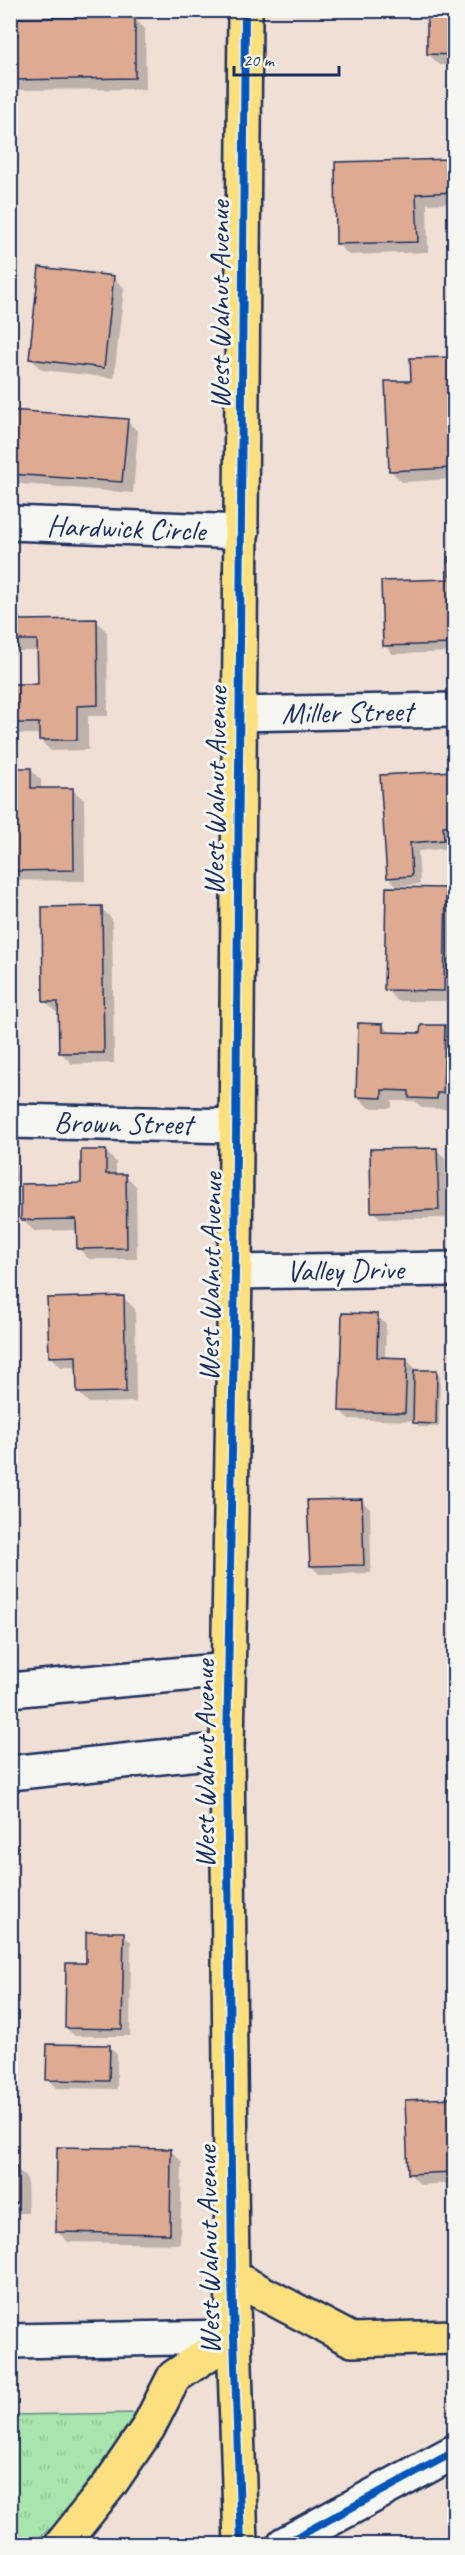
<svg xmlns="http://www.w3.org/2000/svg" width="465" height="2555" viewBox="0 0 465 2555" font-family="Caveat,sans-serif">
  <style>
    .park { fill: url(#park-tufts); stroke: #628a85; stroke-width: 1.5 }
    .shadow { fill: #0003 }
    .building { fill: #deaa92; stroke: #1b2f5e; stroke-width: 1.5 }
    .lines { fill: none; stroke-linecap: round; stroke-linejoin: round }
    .minor-casing { stroke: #1b2f5e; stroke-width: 38 }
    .secondary-casing { stroke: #1b2f5e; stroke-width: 38 }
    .primary-casing { stroke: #1b2f5e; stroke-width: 38 }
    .minor { stroke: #f6f6f2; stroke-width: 33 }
    .secondary { stroke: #f6f6f2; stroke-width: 33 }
    .primary { stroke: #fce080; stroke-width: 33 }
    .cycleway-casing { stroke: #f6f6f2; stroke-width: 11 }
    .cycleway { stroke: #0057b8; stroke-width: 8 }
    .labels { text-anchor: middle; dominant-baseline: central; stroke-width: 6; stroke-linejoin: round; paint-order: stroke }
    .street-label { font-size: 30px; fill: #1b2f5e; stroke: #f6f6f2 }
  </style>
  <defs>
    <pattern id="park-tufts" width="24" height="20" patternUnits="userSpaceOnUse" patternTransform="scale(1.5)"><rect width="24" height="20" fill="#a8e5ac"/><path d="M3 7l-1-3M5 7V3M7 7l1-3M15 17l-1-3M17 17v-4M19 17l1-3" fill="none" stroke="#90c596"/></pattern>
  </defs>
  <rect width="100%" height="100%" fill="#efdfd5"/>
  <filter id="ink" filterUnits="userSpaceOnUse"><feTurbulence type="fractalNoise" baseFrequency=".0167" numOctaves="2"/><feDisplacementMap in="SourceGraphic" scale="12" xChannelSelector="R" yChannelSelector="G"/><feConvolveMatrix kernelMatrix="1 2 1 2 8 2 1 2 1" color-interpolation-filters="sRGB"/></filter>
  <g filter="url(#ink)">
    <polygon class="park" points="141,2413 54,2526 31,2544 11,2544 10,2415"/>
    <g class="shadow">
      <polygon points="428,10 454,10 454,65 440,65 428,54"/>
      <polygon points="134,18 145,29 146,89 10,90 10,19"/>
      <polygon points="454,160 454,203 427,204 428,252 349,255 338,244 336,163"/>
      <polygon points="113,277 124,288 114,378 42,370 31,359"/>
      <polygon points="454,358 454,479 402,482 391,471 412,382 412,360"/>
      <polygon points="10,412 127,421 138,432 133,493 10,483"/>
      <polygon points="450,559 454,559 454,652 393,654 385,646 451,580"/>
      <polygon points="10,614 17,614 25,622 96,621 107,632 108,716 88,716 88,750 51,751 40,740 40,734 19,734 10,726 10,685 39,685 39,651 10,651"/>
      <polygon points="10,769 30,769 41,780 41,789 72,789 84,800 85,881 10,880"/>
      <polygon points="454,772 454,833 450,833 451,848 418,851 420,884 397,886 388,877 382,777"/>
      <polygon points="445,889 454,898 454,1001 397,1001 386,989"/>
      <polygon points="101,908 112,919 114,1063 72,1064 61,1053 60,1012 56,1012 45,1001"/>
      <polygon points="383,1026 391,1033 421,1034 444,1026 454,1037 454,1104 447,1104 447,1109 422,1108 415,1101 392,1101 392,1108 369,1108 358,1097"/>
      <polygon points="10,1146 15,1151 17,1181 10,1182"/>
      <polygon points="436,1149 445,1158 446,1218 381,1219 373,1211"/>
      <polygon points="105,1151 116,1162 116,1175 125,1175 136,1186 137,1259 89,1259 78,1248 78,1230 34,1231 23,1220 83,1184"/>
      <polygon points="124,1298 135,1309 136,1402 89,1403 78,1392 78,1367 61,1367 50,1356"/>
      <polygon points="377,1316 386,1324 385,1359 406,1359 415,1368 415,1371 436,1371 440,1376 439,1427 419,1427 415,1421 349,1419 340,1410"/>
      <polygon points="361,1500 370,1509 371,1573 319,1574 311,1566"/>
      <polygon points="123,1934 131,1942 130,2036 75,2036 66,2028 87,1965"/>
      <polygon points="109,2046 117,2055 117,2089 56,2088 48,2079"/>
      <polygon points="454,2099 454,2183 421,2185 410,2174 407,2101"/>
      <polygon points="171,2151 182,2162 180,2244 68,2242 57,2231"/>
      <polygon points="10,2168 16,2168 27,2179 28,2213 10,2213"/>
    </g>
    <g class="building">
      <polygon points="427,10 454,10 454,55 427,54"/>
      <polygon points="135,17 135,78 10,80 10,18"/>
      <polygon points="454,159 454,192 416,194 418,242 336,244 335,162"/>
      <polygon points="39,267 114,276 104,368 29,359"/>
      <polygon points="454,357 454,403 448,404 450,430 454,430 454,468 389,471 385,381 411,381 410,358"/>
      <polygon points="10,410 128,419 122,482 10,474"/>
      <polygon points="448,557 454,557 454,644 383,646 381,581 449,579"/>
      <polygon points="10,612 17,612 18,620 97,619 98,705 77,706 77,740 39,740 39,723 10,723 10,684 38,684 37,640 10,640"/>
      <polygon points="10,768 31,768 31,788 73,788 74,870 10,871"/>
      <polygon points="454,771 454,825 443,826 444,840 410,843 412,876 387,878 380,775"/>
      <polygon points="386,887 446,888 444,991 384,990"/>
      <polygon points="102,906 104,1053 59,1053 58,1002 43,1002 42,907"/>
      <polygon points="358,1023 383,1024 383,1032 420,1033 421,1025 445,1025 443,1093 437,1093 437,1099 409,1098 409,1091 382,1090 382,1098 356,1097"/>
      <polygon points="10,1145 13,1178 10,1178"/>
      <polygon points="437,1148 439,1210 371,1212 370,1149"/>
      <polygon points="81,1150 106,1150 106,1174 126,1174 127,1248 77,1249 76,1219 21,1220 21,1184 81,1183"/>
      <polygon points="124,1296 126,1392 77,1393 76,1356 49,1357 47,1298"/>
      <polygon points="342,1313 378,1314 377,1357 407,1358 405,1413 339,1411"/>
      <polygon points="414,1370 437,1370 436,1424 413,1423"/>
      <polygon points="362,1499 364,1565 310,1566 307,1500"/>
      <polygon points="86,1932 124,1932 122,2029 65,2028 66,1963 86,1963"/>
      <polygon points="47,2044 110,2045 109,2081 46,2080"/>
      <polygon points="454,2098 454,2172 408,2174 405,2100"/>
      <polygon points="57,2147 171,2149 170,2234 56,2232"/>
      <rect x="10" y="2166" width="7" height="37"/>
    </g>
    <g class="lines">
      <g class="minor-casing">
        <g id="minor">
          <polyline points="10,523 242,532"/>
          <polyline points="240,714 454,710"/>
          <polyline points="10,1121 236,1126"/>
          <polyline points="235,1272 454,1269"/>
          <polyline points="10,1690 228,1670"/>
          <polyline points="10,1773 227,1750"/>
          <polyline points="10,2341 233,2337"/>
        </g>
      </g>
      <g class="secondary-casing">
        <polyline id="secondary" points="284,2544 454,2452"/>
      </g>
      <g class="primary-casing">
        <g id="primary">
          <polyline points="232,2277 352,2340 454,2337"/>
          <polyline points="62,2544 110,2484 148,2428 174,2377 233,2337"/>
          <polyline points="241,2544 232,2277 227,1750 235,1272 245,10"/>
        </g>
      </g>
      <use href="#minor" class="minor"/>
      <use href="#secondary" class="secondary"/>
      <use href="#primary" class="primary"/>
      <g class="cycleway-casing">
        <g id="cycleway">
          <polyline points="241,2544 232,2277 227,1750 235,1272 245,10"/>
          <polyline points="284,2544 454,2452"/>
        </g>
      </g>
      <use href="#cycleway" class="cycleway"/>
    </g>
  </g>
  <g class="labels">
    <g class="street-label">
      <text transform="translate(219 305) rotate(-90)">West Walnut Avenue</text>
      <text transform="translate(126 528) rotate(2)">Hardwick Circle</text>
      <text transform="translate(347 712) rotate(-1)">Miller Street</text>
      <text transform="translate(215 791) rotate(-89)">West Walnut Avenue</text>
      <text transform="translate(123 1123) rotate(1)">Brown Street</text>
      <text transform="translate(345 1270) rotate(-1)">Valley Drive</text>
      <text transform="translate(210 1277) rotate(-89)">West Walnut Avenue</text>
      <text transform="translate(204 1764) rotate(-90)">West Walnut Avenue</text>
      <text transform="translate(208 2250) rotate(-91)">West Walnut Avenue</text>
    </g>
  </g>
  <rect width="465" height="2555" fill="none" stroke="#f6f6f2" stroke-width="36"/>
  <rect x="18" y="18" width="429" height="2519" fill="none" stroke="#1b2f5e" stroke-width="2" filter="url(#ink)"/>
  <path d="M234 66v9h105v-9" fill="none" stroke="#1b2f5e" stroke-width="3"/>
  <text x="243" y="66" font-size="18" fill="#1b2f5e" stroke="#f6f6f2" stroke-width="4.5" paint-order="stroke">20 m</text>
</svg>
